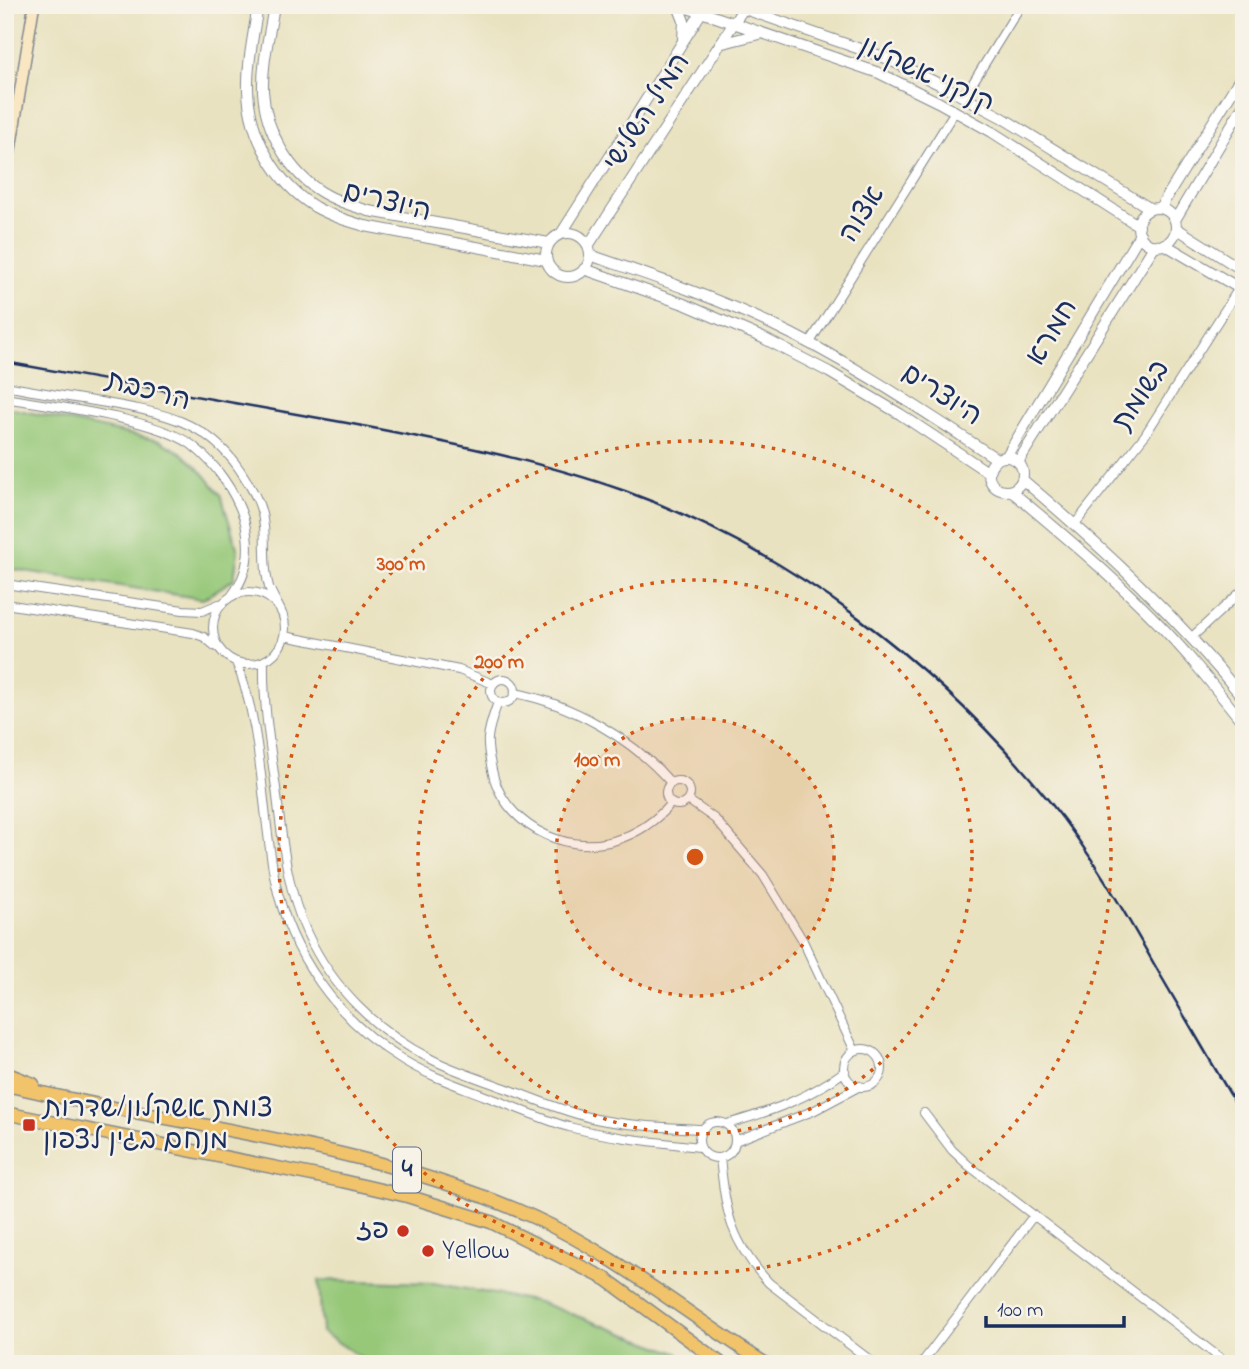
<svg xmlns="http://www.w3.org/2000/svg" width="1249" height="1369" viewBox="0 0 1249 1369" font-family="'Indie Flower','Playpen Sans Hebrew',sans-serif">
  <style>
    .green { fill: #96c878; stroke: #587c6b; stroke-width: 2 }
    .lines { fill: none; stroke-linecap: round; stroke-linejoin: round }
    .minor-casing { stroke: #82888f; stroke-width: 10 }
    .tertiary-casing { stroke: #82888f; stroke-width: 12 }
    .secondary-casing { stroke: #82888f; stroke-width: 13 }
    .trunk-casing { stroke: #82888f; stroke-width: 15 }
    .minor { stroke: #fff; stroke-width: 8 }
    .tertiary { stroke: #fff; stroke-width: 10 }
    .secondary { stroke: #f9e7c3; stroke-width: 10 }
    .trunk { stroke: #f1c36a; stroke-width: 12 }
    .rail { stroke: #1b2f5e; stroke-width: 2.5 }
    .ring { fill: none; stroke: #d45514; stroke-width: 3.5; stroke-dasharray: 3.5 7 }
    .poi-dot { fill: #c8321e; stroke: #f7f3e8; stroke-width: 2.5 }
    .labels { text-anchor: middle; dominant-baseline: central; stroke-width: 5; stroke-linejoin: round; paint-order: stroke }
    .shield { fill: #f7f3e8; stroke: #5d6a87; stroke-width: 2 }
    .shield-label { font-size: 26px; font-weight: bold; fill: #1b2f5e }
    .street-label { font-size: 28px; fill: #1b2f5e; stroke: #f7f3e8 }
    .poi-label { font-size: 28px; fill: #1b2f5e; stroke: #f7f3e8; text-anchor: start }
    .centre { fill: #d45514; stroke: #f7f3e8; stroke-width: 3.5 }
    .ring-label { font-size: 21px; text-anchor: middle; font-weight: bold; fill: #d45514; stroke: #f7f3e8; stroke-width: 5; stroke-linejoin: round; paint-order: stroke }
  </style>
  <rect width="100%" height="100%" fill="#f7f3e8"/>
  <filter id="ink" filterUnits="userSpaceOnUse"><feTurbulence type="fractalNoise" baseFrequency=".0143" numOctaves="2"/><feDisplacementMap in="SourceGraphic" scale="14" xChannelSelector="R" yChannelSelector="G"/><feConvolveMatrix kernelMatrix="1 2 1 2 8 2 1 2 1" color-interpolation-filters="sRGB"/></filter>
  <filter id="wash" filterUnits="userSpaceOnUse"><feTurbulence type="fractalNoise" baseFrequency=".00686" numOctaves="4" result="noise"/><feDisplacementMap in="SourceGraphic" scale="28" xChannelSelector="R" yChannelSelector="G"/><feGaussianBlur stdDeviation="1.57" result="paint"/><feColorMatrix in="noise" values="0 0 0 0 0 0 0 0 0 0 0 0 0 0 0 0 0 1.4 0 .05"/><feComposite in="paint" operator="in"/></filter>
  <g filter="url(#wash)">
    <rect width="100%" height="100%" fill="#e9e2c0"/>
    <!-- green -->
    <path class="green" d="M5,407L160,441L182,453L204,474L221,495L238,551L234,579L203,599L5,568Z
      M319,1280L433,1283L539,1302L677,1353L691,1364H371L322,1332Z"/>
  </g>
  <g filter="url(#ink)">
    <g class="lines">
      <!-- minor casing -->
      <g class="minor-casing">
        <path id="minor" d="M964,97L1021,5
          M809,344L955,111
          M5,386C37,392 69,397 100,402C157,412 205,418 240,470C247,481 256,494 260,507C269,533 261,561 269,587C272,595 277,603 281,611
          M5,398C52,406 155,418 192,445C215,463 235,491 244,519C251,546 250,572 232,595
          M1075,524L1145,435L1239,288
          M5,584L183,610L202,611L219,604
          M213 628a36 36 0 1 1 72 0a36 36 0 1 1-72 0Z
          M5,604L193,633L204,637L216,647
          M284,636L459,670L493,684
          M1192,637L1244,589
          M264,661C263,704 270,745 276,788C282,836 286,888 307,933C332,988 377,1032 431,1059C454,1071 481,1079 505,1088C535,1099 564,1112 596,1119C630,1126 666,1127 701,1129
          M236,662C263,726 261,810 275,880C290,954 338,1021 403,1060C429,1076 457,1085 485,1096C513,1106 541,1119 569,1127C612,1138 656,1142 700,1147
          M491 691a12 12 0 1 1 24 0a12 12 0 1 1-24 0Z
          M515,693C572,704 633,739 671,783
          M498,702C494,714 489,726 488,738C487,749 490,760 492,770C502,823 563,855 613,841C637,834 656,821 671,803
          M666 793a12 12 0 1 1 24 0a12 12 0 1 1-24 0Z
          M688,800L715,819L763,875L802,939L855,1051
          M844 1068a19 19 0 1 1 38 0a19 19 0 1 1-38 0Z
          M924,1113L952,1150L968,1165L1228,1364
          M699 1140a18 18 0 1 1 36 0a18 18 0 1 1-36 0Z
          M727,1124C770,1112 809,1098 845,1071
          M735,1141L813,1111L860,1086
          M720,1158C726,1213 730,1241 769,1283L875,1364
          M921,1364L1034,1215"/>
      </g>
      <!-- tertiary casing -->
      <g class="tertiary-casing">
        <path id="tertiary" d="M258,5C254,33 247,62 248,90C249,135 276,183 315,207C331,216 348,221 365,226L546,260
          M274,5C270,33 262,62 263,91C265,130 289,173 323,193C338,202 353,206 369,211L549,243
          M675,5L701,12L879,73L938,102L992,132L1139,226
          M733,5L886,58L945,87L1001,117L1151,209
          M678,6L684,21L683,39
          M723,43L759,34
          M1160,208L1244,72
          M1138 227a19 19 0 1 1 38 0a19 19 0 1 1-38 0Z
          M1175,220L1244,104
          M1176,228L1244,271
          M546 255a22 22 0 1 1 44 0a22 22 0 1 1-44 0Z
          M561,234L706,5
          M1164,244L1244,291
          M588,246L745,6
          M590,255C651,276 711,296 769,323C850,361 923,411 997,459
          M584,269L684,304L763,338L829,372L900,414L989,473
          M989 474a17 17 0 1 1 34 0a17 17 0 1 1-34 0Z
          M1006,457L1140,234
          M1018,462L1155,245
          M1023,480C1102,547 1178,617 1244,699
          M1011,491C1075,544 1142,601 1196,665C1212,684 1228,704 1244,724"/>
      </g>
      <!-- secondary casing -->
      <g class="secondary-casing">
        <path id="secondary" d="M5,23L8,5
          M5,183L34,5"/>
      </g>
      <!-- trunk casing -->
      <g class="trunk-casing">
        <path id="trunk" d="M5,1073L33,1084
          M5,1085C48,1094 91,1104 135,1112C271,1138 406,1160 533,1217C614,1254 690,1316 766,1364
          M5,1113L342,1181L407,1196L491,1222L606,1279L722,1364"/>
      </g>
      <!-- minor -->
      <use href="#minor" class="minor"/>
      <!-- tertiary -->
      <use href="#tertiary" class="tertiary"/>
      <!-- secondary -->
      <use href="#secondary" class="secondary"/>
      <!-- trunk -->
      <use href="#trunk" class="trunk"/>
      <!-- rail -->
      <path class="rail" d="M5,362C119,383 234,402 347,423C441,441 535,459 625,491C791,551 939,665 1050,802C1092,854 1125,913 1158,971C1187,1020 1215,1069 1244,1118"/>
    </g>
  </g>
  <!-- distance rings -->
  <circle cx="695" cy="857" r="139" fill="#d45514" fill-opacity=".12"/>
  <g class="ring">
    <circle cx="695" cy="857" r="139"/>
    <circle cx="695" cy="857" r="277"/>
    <circle cx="695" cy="857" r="416"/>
  </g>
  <!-- markers -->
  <g class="poi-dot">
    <rect x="22" y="1118" width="14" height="14" rx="3.5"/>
    <circle cx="403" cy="1231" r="7"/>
    <circle cx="428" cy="1251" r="7"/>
  </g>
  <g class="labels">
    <!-- shield labels -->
    <rect class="shield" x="393" y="1147.5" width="28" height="45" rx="5"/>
    <g class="shield-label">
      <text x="407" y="1170">4</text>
    </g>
    <!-- street labels -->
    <g class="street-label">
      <text transform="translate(926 76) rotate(25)">קנקני אשקלון</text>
      <text transform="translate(648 113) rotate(-57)">המיל השלישי</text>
      <text transform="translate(387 203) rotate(14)">היוצרים</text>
      <text transform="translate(863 215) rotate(-58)">אצוה</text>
      <text transform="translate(1053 333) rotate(-59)">חמרא</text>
      <text transform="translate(148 392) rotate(15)">הרכבת</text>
      <text transform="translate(941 396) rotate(33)">היוצרים</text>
      <text transform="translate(1142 396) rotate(-56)">בשומת</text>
    </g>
    <!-- poi labels -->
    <g class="poi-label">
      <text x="43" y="1109">צומת אשקלון/שדרות<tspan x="43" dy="32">מנחם בגין לצפון</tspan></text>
      <text x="389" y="1231" text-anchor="end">פז</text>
      <text x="442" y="1251">Yellow</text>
    </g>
  </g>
  <circle cx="695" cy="857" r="10" class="centre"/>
  <g class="ring-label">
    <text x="401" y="570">300 m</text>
    <text x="499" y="668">200 m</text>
    <text x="597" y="766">100 m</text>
  </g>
  <!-- margin -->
  <rect width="1249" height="1369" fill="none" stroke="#f7f3e8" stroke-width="28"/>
  <!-- scale -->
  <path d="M986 1316v10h138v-10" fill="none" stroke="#1b2f5e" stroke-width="3.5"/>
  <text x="997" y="1316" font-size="21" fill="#1b2f5e" stroke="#f7f3e8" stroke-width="5" paint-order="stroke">100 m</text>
</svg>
